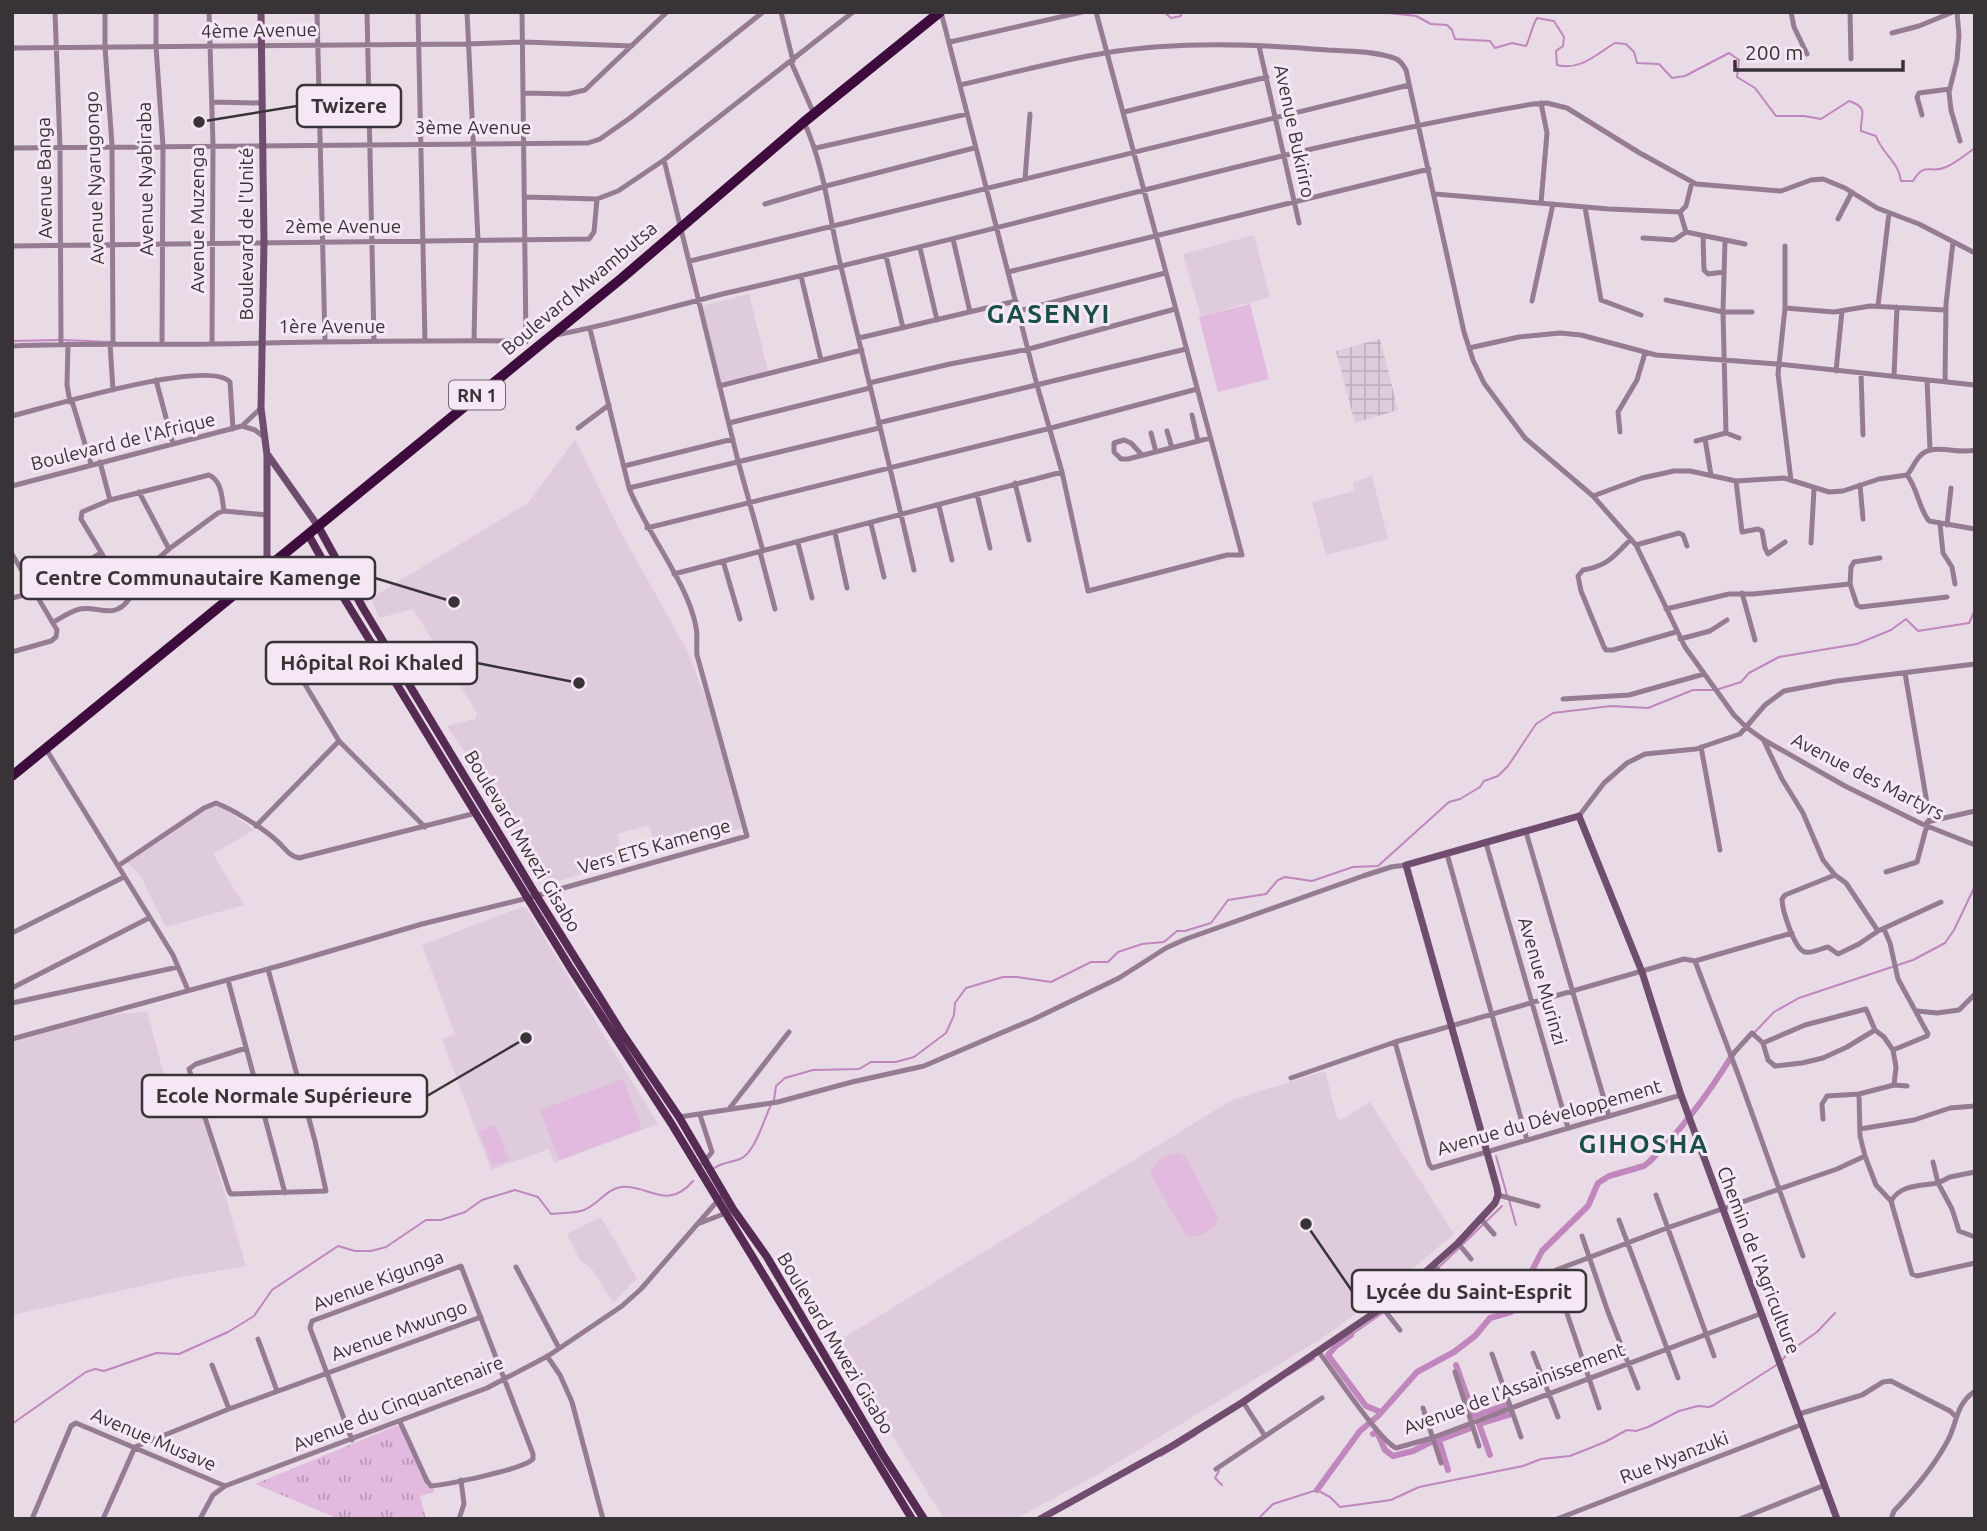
<svg xmlns="http://www.w3.org/2000/svg" width="1987" height="1531" viewBox="0 0 1987 1531" font-family="Ubuntu,sans-serif">
  <style>
    .built { fill: #deccdc }
    .industrial { fill: url(#industrial-grid) }
    .grass { fill: url(#grass-tufts) }
    .garden { fill: #e2b9df }
    .lines { fill: none; stroke-linecap: round; stroke-linejoin: round }
    .stream { stroke: #c086bd; stroke-width: 2 }
    .canal { stroke: #c086bd; stroke-width: 6 }
    .street { stroke: #957c93; stroke-width: 5 }
    .secondary { stroke: #704d6f; stroke-width: 7 }
    .primary { stroke: #552b54; stroke-width: 8 }
    .highway { stroke: #3e0b3d; stroke-width: 10 }
    .labels { text-anchor: middle; dominant-baseline: central; stroke-width: 6; stroke-linejoin: round; paint-order: stroke }
    .shield { fill: #f5e8f4; stroke: #716970; stroke-width: 2 }
    .shield-label { font-size: 18px; font-weight: bold; fill: #383337 }
    .street-label { font-size: 19px; fill: #383337; stroke: #f5e8f4 }
    .district-label { font-size: 26px; font-weight: bold; letter-spacing: 2px; fill: #185045; stroke: #f5e8f4 }
    .leader { fill: none; stroke: #383337; stroke-width: 2.5 }
    .callout-dot { fill: #383337; stroke: #f5e8f4; stroke-width: 2.5 }
    .callout { fill: #f5e8f4; stroke: #383337; stroke-width: 2.5 }
    .callout-label { font-size: 21px; text-anchor: middle; font-weight: bold; fill: #383337 }
  </style>
  <defs>
    <pattern id="industrial-grid" width="8" height="8" patternUnits="userSpaceOnUse" patternTransform="scale(1.75)"><rect width="8" height="8" fill="#deccdc"/><path d="M0 4h8M4 0v8" fill="none" stroke="#bfb0bd"/></pattern>
    <pattern id="grass-tufts" width="24" height="20" patternUnits="userSpaceOnUse" patternTransform="scale(1.75)"><rect width="24" height="20" fill="#e2b9df"/><path d="M3 7l-1-3M5 7V3M7 7l1-3M15 17l-1-3M17 17v-4M19 17l1-3" fill="none" stroke="#b897b6"/></pattern>
  </defs>
  <rect width="100%" height="100%" fill="#e8dbe6"/>
  <!-- built -->
  <path class="built" d="M1254,235L1270,297L1201,316L1183,254Z
    M749,294L768,371L721,382L702,306Z
    M575,439L619,529L688,652L712,715L742,828L657,853L649,825L617,834L625,862L547,884L501,806L447,726L475,719L477,713L413,609L379,618L371,598L528,503Z
    M1372,476L1388,539L1326,555L1312,502L1355,491L1353,482Z
    M211,804L223,808L254,830L213,854L244,905L166,927L140,875L125,860Z
    M522,907L527,909L658,1124L554,1163L549,1149L491,1170L442,1039L455,1034L422,945Z
    M147,1012L174,1112L199,1106L246,1266L186,1276L12,1315V1042L110,1014Z
    M1325,1071L1337,1118L1341,1120L1370,1102L1454,1234L1378,1298L1321,1339L1097,1475L1015,1519H944L835,1343L1232,1100Z
    M601,1217L637,1278L613,1303L592,1269L580,1260L567,1234Z"/>
  <!-- industrial -->
  <path class="industrial" d="M1380,339L1398,410L1355,423L1336,351Z"/>
  <!-- grass -->
  <path class="grass" d="M403,1423L435,1492L420,1496L426,1519H339L255,1484Z"/>
  <!-- garden -->
  <path class="garden" d="M1250,304L1269,379L1218,392L1199,317Z
    M623,1079L642,1129L559,1160L540,1110Z
    M495,1125L509,1160L492,1166L479,1131Z
    M1178,1153L1185,1156L1218,1217L1214,1228C1204,1233 1195,1240 1185,1234L1151,1175C1152,1161 1165,1155 1178,1153Z"/>
  <g class="lines">
    <!-- stream -->
    <path class="stream" d="M1164,12L1171,18L1181,16L1182,12
      M1380,12L1416,16L1431,24L1447,25L1452,30L1455,39L1490,41L1495,48L1512,43L1526,46C1531,36 1531,28 1537,18L1554,21L1564,37L1563,46L1556,51L1557,65C1581,71 1596,54 1615,43L1626,44L1634,52L1637,63L1659,64L1672,78L1685,76L1729,53L1739,60L1737,77L1755,88L1776,116H1804L1821,119L1849,101C1870,108 1860,115 1861,131L1876,136C1882,154 1899,162 1901,181H1913C1926,160 1930,175 1946,167C1956,163 1966,154 1975,148
      M64,340L111,342
      M12,341L59,340
      M1754,1033L1774,1012L1799,998L1913,960L1945,943L1954,930L1975,886
      M774,1100L776,1086L785,1078L813,1070L859,1069L871,1062H896L914,1057L946,1033L954,1015L955,1003L966,988L1003,977H1017L1051,982L1091,962H1108L1118,952L1142,944L1164,942L1177,931H1185L1211,923L1228,900L1266,894L1278,880L1285,877L1312,881L1353,867L1378,866L1449,802L1460,799L1480,787L1484,781L1498,776L1508,766L1536,724L1553,713L1611,706L1648,708L1693,690H1716L1741,682L1749,673L1779,657L1857,644L1891,630L1906,619L1918,631L1969,623L1975,610
      M1496,1156L1507,1195
      M713,1169C722,1162 730,1163 740,1159C755,1153 764,1119 771,1105
      M1509,1200L1516,1225
      M1463,1244L1502,1206
      M1415,1290L1459,1248
      M1351,1335L1410,1294
      M1782,1360L1790,1351L1817,1332L1835,1313
      M1288,1375L1314,1359
      M12,1424L86,1372L95,1369L104,1371L156,1353L179,1354L228,1332L254,1316L272,1290L338,1246L355,1251H371L386,1247L426,1220H441L465,1212L482,1200L515,1190L538,1197L551,1214C562,1212 574,1214 584,1210C597,1205 607,1189 621,1187C648,1184 667,1212 693,1181
      M1161,1456L1196,1435
      M1219,1471L1215,1478L1222,1485
      M1258,1519L1273,1504L1317,1490L1330,1497L1340,1507L1391,1500L1419,1487L1523,1466L1541,1459L1570,1456L1605,1442L1627,1430L1636,1431L1648,1427L1679,1411L1698,1406L1709,1407L1714,1405L1778,1364"/>
    <!-- canal -->
    <path class="canal" d="M1351,1335L1336,1346L1328,1355L1366,1406L1381,1412
      M1456,1365L1474,1416L1506,1405
      M1373,1434L1377,1432L1385,1450L1393,1456L1413,1451L1431,1442
      M1490,1455L1479,1424L1512,1414
      M1448,1470L1439,1440L1471,1428
      M1317,1490L1360,1431L1378,1416L1417,1372L1454,1352L1475,1336L1490,1318L1511,1312L1542,1251L1588,1206L1598,1183L1609,1176L1644,1166L1649,1162C1682,1130 1709,1093 1733,1054"/>
    <!-- street -->
    <path class="street" d="M55,12L60,147L61,344
      M105,12V47L112,145L113,344
      M156,12V47L163,146L162,344
      M209,12L213,145L212,344
      M317,12L325,341
      M367,12L374,341
      M418,12L425,341
      M467,12L478,240
      M522,12L526,342
      M781,12L793,61
      M941,12L1037,385L1062,472L1088,591L1227,555H1242L1096,12
      M1791,12L1794,27L1807,54
      M1850,12L1851,59
      M1957,12L1959,35L1957,60L1949,92L1951,110L1960,141
      M1892,33L1919,26L1953,12
      M950,42L1082,12
      M1259,46L1299,223
      M12,48L467,44L524,42L632,46
      M791,62L814,114
      M960,85C1008,74 1056,61 1105,53C1177,41 1255,44 1328,50C1348,51 1371,51 1391,57C1399,59 1402,63 1406,70L1464,332L1473,360L1484,383L1525,438L1593,496L1636,545L1685,647L1734,715L1746,727L1764,740L1845,786L1922,824L1975,845
      M524,93L568,94L585,90L667,12
      M212,102L262,103
      M1124,112L1267,77
      M1922,115L1917,97L1919,93L1950,89
      M804,122C826,170 829,220 842,271C866,370 891,470 914,570
      M12,148L588,143L600,139L630,118L763,12
      M816,148L967,114
      M664,160L738,461L763,551
      M1025,179L1030,114
      M1435,194L1609,209L1680,212L1686,206L1692,182
      M526,197L597,199L618,191L664,160L853,12
      M1541,203L1547,133L1541,103
      M765,204L826,186L974,148
      M1585,207L1601,300L1641,315
      M1680,212L1686,232L1745,244
      M1838,219L1852,192
      M1703,236L1704,270L1708,274L1724,272
      M1643,238L1674,240L1686,232
      M953,239L970,312
      M1725,240L1723,312L1726,433
      M12,246L589,239L594,232L597,199
      M920,248L937,320
      M886,256L903,328
      M690,261L1409,85
      M1008,272L1429,169
      M801,276L821,360
      M1666,300L1723,312H1752
      M1532,301L1553,204
      M1878,306L1889,213
      M1785,308V246
      M1019,311L1165,273
      M556,335C615,324 673,306 731,292C844,266 957,238 1070,209C1223,170 1377,130 1533,104L1547,103L1567,108L1638,152L1696,184L1781,191L1811,180L1823,179L1845,188L1877,208L1919,224L1975,253
      M859,338L1016,301
      M474,341L476,240
      M68,344L67,385L70,402
      M110,344L113,390
      M12,346C78,343 144,345 210,344C315,342 421,340 526,341
      M1469,348L1519,337L1560,333L1581,335L1656,355L1777,364L1975,385
      M1836,371L1842,311
      M1861,373L1863,435
      M1894,376L1897,307
      M156,380L173,444
      M1927,380L1930,450
      M1945,382L1946,304L1953,242
      M869,383L950,364L1029,349L1175,309
      M719,386L862,350
      M72,401L91,464
      M1192,415L1198,441
      M12,416C48,407 207,358 230,382L233,429
      M729,423L870,388
      M878,423L1186,349
      M242,426L255,430L264,437
      M578,428L609,405
      M1167,431L1172,448
      M1620,432L1618,412L1637,380L1645,353
      M1151,433L1156,452
      M1705,439L1711,475
      M1696,441L1726,433L1739,438
      M1142,455L1131,443L1124,440L1114,443V452L1121,459H1128L1210,438
      M100,462L110,500
      M624,466L733,439
      M1907,475C1918,489 1918,507 1929,521L1975,529
      M1791,480L1778,374L1785,308L1834,312L1870,306L1945,310
      M1736,481L1742,532L1758,529L1762,531L1765,548L1768,554L1785,542
      M1015,483L1029,540
      M12,484V486L242,426L261,408
      M1860,485L1863,519
      M629,488L879,428
      M139,492L169,549
      M977,494L990,548
      M1593,496L1642,478L1674,471H1690L1736,481L1784,478L1829,492L1843,491L1879,479L1907,475C1912,470 1914,462 1920,456C1932,442 1958,455 1975,450
      M939,506L952,560
      M871,524L884,577
      M1940,524L1943,553L1952,567L1955,584
      M1947,525L1951,488
      M647,528L1051,428L1197,389
      M835,533L847,588
      M1631,539C1614,556 1608,566 1583,570L1578,576L1581,591L1604,647L1606,650H1613L1676,632
      M798,543L812,598
      M1811,543L1814,489
      M1636,545L1679,533L1683,535L1687,546
      M760,552L775,609
      M12,554L57,630L56,637L51,641L12,652
      M723,561L740,619
      M674,574L1062,472
      M124,583L116,577L81,519L82,512L110,500L209,475C222,481 222,498 224,511
      M124,583L136,578L169,549L218,513L224,511L267,515
      M1850,584L1857,605L1861,607L1947,597
      M1742,593L1755,640
      M12,598L36,592L101,553
      M1666,609L1729,594H1753L1850,584L1851,567L1854,562L1880,558
      M54,622C62,617 71,611 80,609C97,605 114,621 129,599L124,583
      M1680,639L1710,631L1727,620
      M372,641L307,673L303,681L339,741L425,827
      M1905,673L1930,821
      M1563,699L1629,695L1704,674
      M1764,741L1782,779L1803,813L1823,860L1835,875L1846,883L1878,931
      M1701,747L1720,850
      M46,749L173,955L188,990
      M1579,816L1604,783L1627,763L1645,754L1696,749L1740,734L1765,705L1784,691L1837,681L1975,664
      M1927,822L1975,811
      M256,826L339,741
      M1526,832L1609,1116
      M1486,843L1568,1128
      M1447,854L1527,1140
      M118,866L204,808L216,803C234,810 263,828 277,841C285,848 289,856 299,858L476,813
      M1886,872L1917,862L1927,825
      M1835,875L1785,895L1782,899C1782,909 1794,949 1805,952C1811,954 1822,948 1828,947L1838,954L1859,944L1878,931L1941,902
      M1884,929L1890,943L1898,979L1928,1034L1927,1036L1893,1050
      M12,933L124,877
      M1695,961L1792,933
      M228,980L285,1193
      M12,988L149,918
      M12,1003L178,967
      M1917,1011L1937,1013L1959,1010L1975,994
      M12,1039L286,964L422,924L528,898L747,836L697,655C696,645 698,636 696,627C688,583 646,532 629,488L590,329
      M1395,1042L1429,1164L1432,1168L1681,1095
      M1763,1043L1805,1025L1866,1009L1875,1030L1884,1037L1893,1050L1896,1067L1894,1085L1907,1086
      M246,1048L196,1064L189,1069L229,1191L231,1194L326,1191L315,1141L268,969
      M1732,1055L1752,1033L1763,1043L1768,1060L1775,1066L1802,1063L1823,1058L1847,1047L1875,1030
      M1291,1078L1395,1042L1684,959L1695,961L1739,1077L1803,1256
      M1859,1094L1860,1136L1865,1156L1876,1185L1891,1201L1912,1274L1917,1276L1975,1263
      M729,1109L789,1032
      M265,1112L304,1102
      M700,1115L712,1152L703,1163
      M679,1117L778,1102L852,1082L924,1066L1034,1019L1119,978L1166,948L1186,939L1363,876L1391,867L1406,865
      M1823,1119L1822,1104L1827,1096L1859,1094L1894,1085
      M1860,1129L1914,1120L1950,1108L1975,1106
      M1975,1172L1950,1177L1938,1183L1952,1209L1959,1231L1975,1237
      M1498,1195L1538,1206
      M1656,1195L1714,1356
      M1891,1201C1901,1184 1921,1186 1938,1183L1933,1162
      M1481,1219L1494,1234
      M1619,1220L1678,1378
      M700,1223L726,1213
      M1582,1236L1608,1312L1638,1388
      M1458,1243L1471,1259
      M1434,1266L1457,1291
      M516,1267L559,1348
      M1409,1288L1423,1306
      M1382,1307L1400,1330
      M258,1339L277,1391
      M1318,1351C1333,1370 1378,1439 1396,1448L1432,1438L1760,1314
      M1533,1353L1558,1417
      M1492,1354L1521,1437
      M547,1356L560,1375L572,1402L603,1519
      M212,1365L229,1409
      M1455,1372L1479,1446
      M1243,1402L1265,1436
      M1423,1408L1441,1463
      M1599,1408L1554,1275L1556,1270L1667,1228L1837,1169L1865,1156
      M1799,1414L1862,1395L1883,1382L1891,1381L1950,1411L1955,1416
      M352,1440L310,1328L312,1321L461,1266L533,1454V1459C522,1470 449,1484 431,1486L427,1481L400,1422
      M1216,1469L1322,1398
      M32,1519L71,1426L76,1423L225,1486
      M103,1519L135,1447L229,1409L481,1317
      M200,1519L213,1495L225,1486L487,1388L548,1356L622,1306L641,1289L720,1198
      M459,1519L464,1504L461,1480
      M1557,1519L1803,1424
      M1740,1519L1825,1485
      M1891,1519L1894,1511C1914,1490 1933,1468 1947,1442C1958,1423 1954,1406 1975,1391"/>
    <!-- secondary -->
    <path class="secondary" d="M261,12L264,242L261,408L267,455V566
      M268,455L318,526
      M1040,1519L1172,1446L1243,1402L1395,1299L1458,1243L1495,1203L1498,1195L1497,1188L1406,865L1579,816L1642,972L1681,1095L1837,1519"/>
    <!-- primary -->
    <path class="primary" d="M318,526L363,608L536,895L622,1033L679,1117L733,1209L767,1257L883,1455L924,1519
      M308,534L342,595L571,969L671,1123L912,1519"/>
    <!-- highway -->
    <path class="highway" d="M12,776L622,278L804,122L940,12"/>
  </g>
  <g class="labels">
    <!-- shield labels -->
    <rect class="shield" x="449" y="380.5" width="56" height="29" rx="5"/>
    <g class="shield-label">
      <text x="477" y="395">RN 1</text>
    </g>
    <!-- street labels -->
    <g class="street-label">
      <text transform="translate(259 30) rotate(-1)">4ème Avenue</text>
      <text x="473" y="127">3ème Avenue</text>
      <text transform="translate(1295 131) rotate(78)">Avenue Bukiriro</text>
      <text transform="translate(44 178) rotate(-91)">Avenue Banga</text>
      <text transform="translate(94 178) rotate(-92)">Avenue Nyarugongo</text>
      <text transform="translate(145 179) rotate(-91)">Avenue Nyabiraba</text>
      <text transform="translate(197 220) rotate(-90)">Avenue Muzenga</text>
      <text x="343" y="226">2ème Avenue</text>
      <text transform="translate(246 234) rotate(-90)">Boulevard de l'Unité</text>
      <text transform="translate(579 288) rotate(-40)">Boulevard Mwambutsa</text>
      <text x="332" y="326">1ère Avenue</text>
      <text transform="translate(123 441) rotate(-14)">Boulevard de l'Afrique</text>
      <text transform="translate(1868 776) rotate(27)">Avenue des Martyrs</text>
      <text transform="translate(523 841) rotate(59)">Boulevard Mwezi Gisabo</text>
      <text transform="translate(654 846) rotate(-16)">Vers ETS Kamenge</text>
      <text transform="translate(1543 981) rotate(74)">Avenue Murinzi</text>
      <text transform="translate(1549 1117) rotate(-16)">Avenue du Développement</text>
      <text transform="translate(1759 1260) rotate(69)">Chemin de l'Agriculture</text>
      <text transform="translate(378 1280) rotate(-21)">Avenue Kigunga</text>
      <text transform="translate(399 1330) rotate(-20)">Avenue Mwungo</text>
      <text transform="translate(836 1343) rotate(59)">Boulevard Mwezi Gisabo</text>
      <text transform="translate(1514 1388) rotate(-20)">Avenue de l'Assainissement</text>
      <text transform="translate(398 1403) rotate(-22)">Avenue du Cinquantenaire</text>
      <text transform="translate(154 1439) rotate(23)">Avenue Musave</text>
      <text transform="translate(1674 1457) rotate(-21)">Rue Nyanzuki</text>
    </g>
    <!-- district labels -->
    <g class="district-label">
      <text x="1049" y="313">GASENYI</text>
      <text x="1644" y="1143">GIHOSHA</text>
    </g>
  </g>
  <!-- callouts -->
  <path class="leader" d="M199 122L297 106M454 602L375 578M579 683L477 663M526 1038L427 1096M1306 1224L1352 1291"/>
  <g class="callout-dot">
    <circle cx="199" cy="122" r="7"/>
    <circle cx="454" cy="602" r="7"/>
    <circle cx="579" cy="683" r="7"/>
    <circle cx="526" cy="1038" r="7"/>
    <circle cx="1306" cy="1224" r="7"/>
  </g>
  <g class="callout">
    <rect x="297" y="85" width="104" height="42" rx="7"/>
    <rect x="21" y="557" width="354" height="42" rx="7"/>
    <rect x="266" y="642" width="211" height="42" rx="7"/>
    <rect x="142" y="1075" width="285" height="42" rx="7"/>
    <rect x="1352" y="1270" width="234" height="42" rx="7"/>
  </g>
  <g class="callout-label">
    <text x="349" y="113">Twizere</text>
    <text x="198" y="585">Centre Communautaire Kamenge</text>
    <text x="372" y="670">Hôpital Roi Khaled</text>
    <text x="284" y="1103">Ecole Normale Supérieure</text>
    <text x="1469" y="1299">Lycée du Saint-Esprit</text>
  </g>
  <!-- border -->
  <rect width="1987" height="1531" fill="none" stroke="#383337" stroke-width="28"/>
  <!-- scale -->
  <path d="M1735 60v10h168v-10" fill="none" stroke="#383337" stroke-width="3.5"/>
  <text x="1745" y="60" font-size="21" fill="#383337" stroke="#f5e8f4" stroke-width="5" paint-order="stroke">200 m</text>
</svg>
